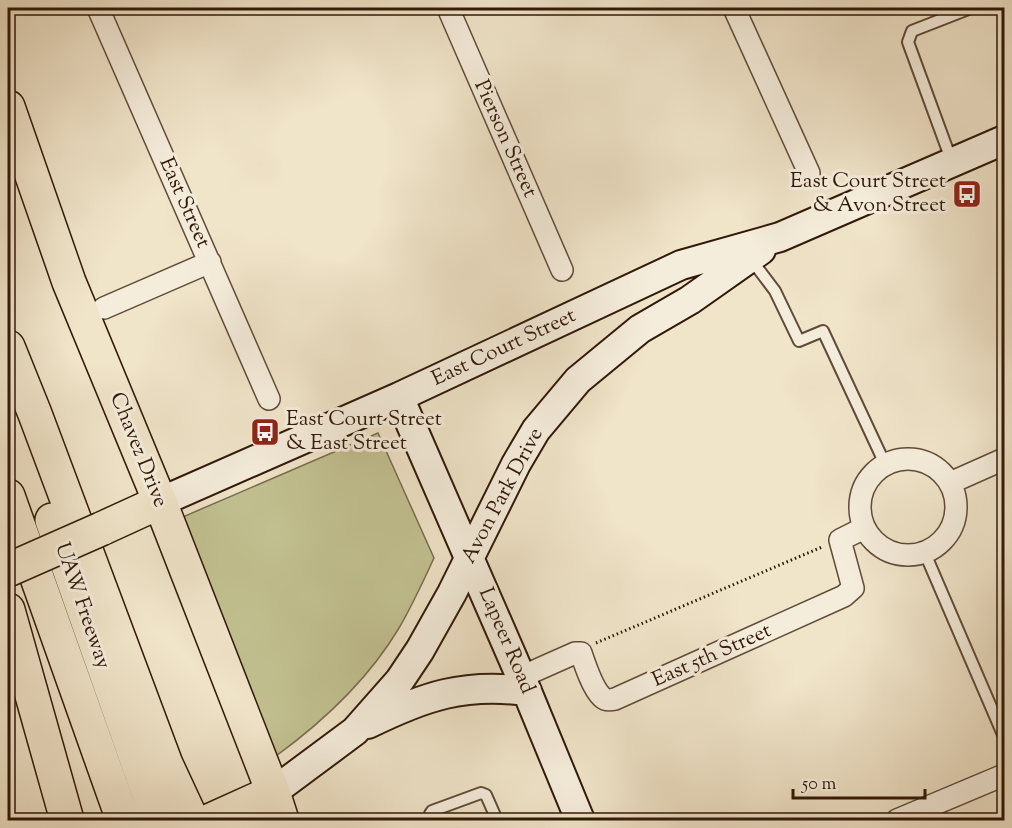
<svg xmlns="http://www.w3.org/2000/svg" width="1012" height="828" viewBox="0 0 1012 828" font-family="'Sorts Mill Goudy',serif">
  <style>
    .green { fill: #c2c191; stroke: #796c4d; stroke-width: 1.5 }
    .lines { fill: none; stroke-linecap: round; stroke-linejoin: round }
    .lane-casing { stroke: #604b39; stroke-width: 14 }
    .street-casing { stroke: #604b39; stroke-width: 24 }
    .secondary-casing { stroke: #301809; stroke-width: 32 }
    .primary-casing { stroke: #301809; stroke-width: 36 }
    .highway-casing { stroke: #301809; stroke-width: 36 }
    .path { stroke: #301809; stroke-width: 3; stroke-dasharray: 1.5 3; stroke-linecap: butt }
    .lane { stroke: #f5eddc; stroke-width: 10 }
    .street { stroke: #f5eddc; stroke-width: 21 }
    .secondary { stroke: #f5eddc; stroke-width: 28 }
    .primary { stroke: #f0e4c9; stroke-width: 33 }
    .highway { stroke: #f0e4c9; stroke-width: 33 }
    .primary-bridge-casing { stroke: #301809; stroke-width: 36; stroke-linecap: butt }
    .primary-bridge { stroke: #f0e4c9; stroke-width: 33 }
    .labels { text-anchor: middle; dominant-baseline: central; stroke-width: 6; stroke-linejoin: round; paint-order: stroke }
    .street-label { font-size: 21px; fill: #301809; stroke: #f5eddc }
    .poi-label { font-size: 21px; fill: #301809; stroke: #f5eddc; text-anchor: end }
  </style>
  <rect width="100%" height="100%" fill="#f0e4c9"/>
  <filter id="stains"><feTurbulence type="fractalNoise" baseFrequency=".00333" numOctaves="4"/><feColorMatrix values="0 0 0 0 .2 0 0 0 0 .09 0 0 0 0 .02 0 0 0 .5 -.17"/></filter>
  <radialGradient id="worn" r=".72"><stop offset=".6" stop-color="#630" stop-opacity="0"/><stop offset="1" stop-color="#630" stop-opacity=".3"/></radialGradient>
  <!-- green -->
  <path class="green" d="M378,433L434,558C423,582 412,606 399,628C368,680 324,721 276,756L184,518L185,516Z"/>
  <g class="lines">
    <!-- lane casing -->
    <g class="lane-casing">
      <path id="lane" d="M952,162L908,42L912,31L971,8
        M750,258L775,291L799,341L823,331L885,464
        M924,551L1004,737
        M431,820L430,814L432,811L481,793L486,795L497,820"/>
    </g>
    <!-- street casing -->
    <g class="street-casing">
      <path id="street" d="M98,8L269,399
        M448,8L562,270
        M734,8L809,173
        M104,308L210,262
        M860 507a48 48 0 1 1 96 0a48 48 0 1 1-96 0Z
        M950,483L1004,459
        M521,677L575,653H581C585,665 593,689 602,697C606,701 611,700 615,699L844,596L853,588L840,540L864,528
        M897,820L1004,775"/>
    </g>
    <!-- secondary casing -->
    <g class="secondary-casing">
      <path id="secondary" d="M399,397L521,677L580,820
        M160,502L399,397L681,265L780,237L1004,140
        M368,724C425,696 463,683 527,691
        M273,792L355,731L400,680L420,650L452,593L516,464L536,430L578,380L640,329L690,300L761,250"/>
    </g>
    <!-- primary casing -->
    <g class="primary-casing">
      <path id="primary" d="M8,107L69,282L160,502L273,792L211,820
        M101,529L160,502"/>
    </g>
    <!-- highway casing -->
    <g class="highway-casing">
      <path id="highway" d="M8,347L35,414L166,764L192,820
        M8,496L123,820
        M52,520L158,820
        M8,610L67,820
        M273,792L282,820"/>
    </g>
    <!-- path -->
    <path class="path" d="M596,643L822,547"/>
    <!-- lane -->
    <use href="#lane" class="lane"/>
    <!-- street -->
    <use href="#street" class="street"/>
    <!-- secondary -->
    <use href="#secondary" class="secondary"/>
    <!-- primary -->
    <use href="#primary" class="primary"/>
    <!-- highway -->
    <use href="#highway" class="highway"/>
    <!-- primary-bridge casing -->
    <g class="primary-bridge-casing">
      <path id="primary-bridge" d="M8,570L101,529"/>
    </g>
    <!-- primary-bridge -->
    <use href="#primary-bridge" class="primary-bridge"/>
  </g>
  <!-- icons -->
  <defs>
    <g id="bus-square" transform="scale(1.5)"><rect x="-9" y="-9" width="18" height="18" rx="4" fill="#8f2418" stroke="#f5eddc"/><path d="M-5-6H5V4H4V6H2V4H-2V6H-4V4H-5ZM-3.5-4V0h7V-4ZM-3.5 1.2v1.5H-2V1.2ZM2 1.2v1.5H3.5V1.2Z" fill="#fff"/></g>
  </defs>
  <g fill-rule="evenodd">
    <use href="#bus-square" x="967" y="194"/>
    <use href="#bus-square" x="265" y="432"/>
  </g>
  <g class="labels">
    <!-- street labels -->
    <g class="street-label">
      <text transform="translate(505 139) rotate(66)">Pierson Street</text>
      <text transform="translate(184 203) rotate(66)">East Street</text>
      <text transform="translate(504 348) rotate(-25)">East Court Street</text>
      <text transform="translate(138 450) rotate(68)">Chavez Drive</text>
      <text transform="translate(503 496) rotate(-62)">Avon Park Drive</text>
      <text transform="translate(82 606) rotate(71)">UAW Freeway</text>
      <text transform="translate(506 641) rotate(67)">Lapeer Road</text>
      <text transform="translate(712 656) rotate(-24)">East 5th Street</text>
    </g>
    <!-- poi labels -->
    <g class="poi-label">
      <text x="946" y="182">East Court Street<tspan x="946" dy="24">&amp; Avon Street</tspan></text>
      <text x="286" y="420" text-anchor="start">East Court Street<tspan x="286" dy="24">&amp; East Street</tspan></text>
    </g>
  </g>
  <!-- margin -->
  <rect width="1012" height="828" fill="none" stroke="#f0e4c9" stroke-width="30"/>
  <rect x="9" y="9" width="994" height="810" fill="none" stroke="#301809" stroke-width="3"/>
  <rect x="15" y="15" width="982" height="798" fill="none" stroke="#301809" stroke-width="1.5"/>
  <!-- scale -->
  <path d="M793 789v9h132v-9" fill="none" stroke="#301809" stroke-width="3"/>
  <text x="802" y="789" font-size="18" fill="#301809" stroke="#f5eddc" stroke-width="4.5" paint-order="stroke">50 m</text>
  <rect width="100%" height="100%" filter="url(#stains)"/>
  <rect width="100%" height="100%" fill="url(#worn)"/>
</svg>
